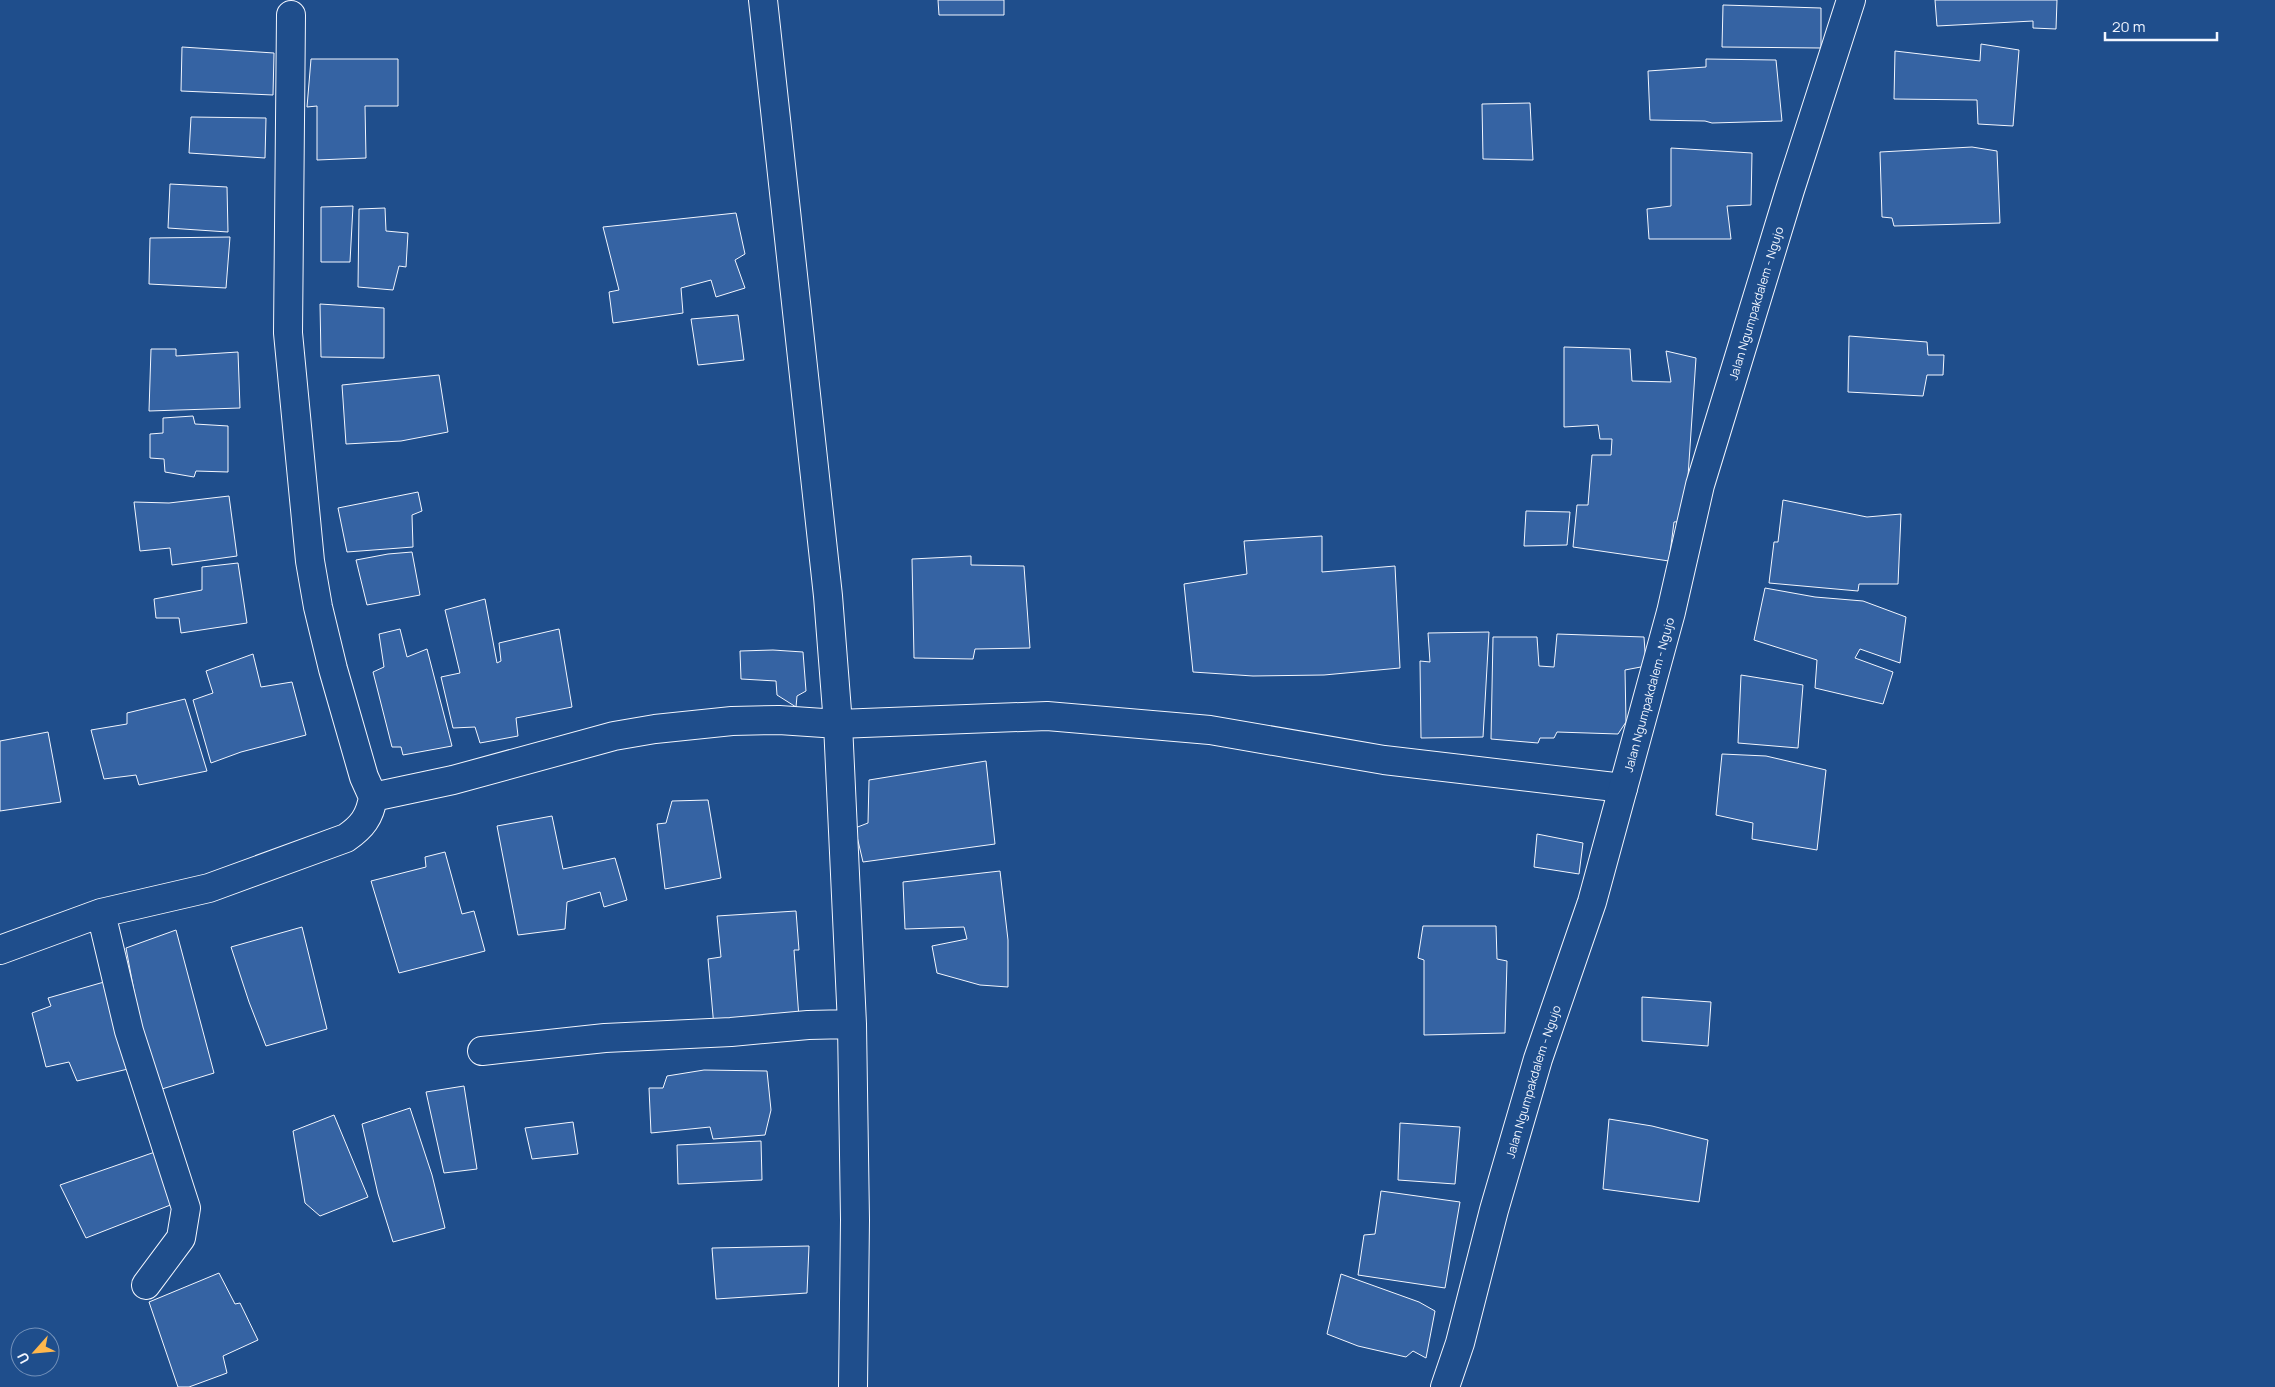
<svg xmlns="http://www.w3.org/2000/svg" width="2275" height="1387" viewBox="0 0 2275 1387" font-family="Manrope,sans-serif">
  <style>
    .building { fill: #3563a3; stroke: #f2f6ff }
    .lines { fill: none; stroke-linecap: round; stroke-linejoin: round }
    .street-casing { stroke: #f2f6ff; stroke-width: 30 }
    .secondary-casing { stroke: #f2f6ff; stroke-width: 30 }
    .street { stroke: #1f4e8c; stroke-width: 28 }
    .secondary { stroke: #1f4e8c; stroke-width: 28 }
    .labels { text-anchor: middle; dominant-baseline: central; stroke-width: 4; stroke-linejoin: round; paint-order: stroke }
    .street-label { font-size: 12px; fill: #f2f6ff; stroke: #1f4e8c }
  </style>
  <rect width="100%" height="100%" fill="#1f4e8c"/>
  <!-- building -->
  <path class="building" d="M938,0H1004V15H939Z
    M1935,0H2057L2056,29L2033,28V21L1937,26Z
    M1723,5L1821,8V48L1722,47Z
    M1981,44L2019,50L2013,126L1978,124L1977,100L1894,99L1895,51L1980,61Z
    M182,47L274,53L273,95L181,91Z
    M311,59H398V106H365L366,158L317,160V106L307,107Z
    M1706,59L1776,60L1782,121L1712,123L1705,121L1650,120L1648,71L1706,67Z
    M1530,103L1533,160L1483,159L1482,104Z
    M191,117L266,118L265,158L189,153Z
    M1972,147L1997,151L2000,223L1894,226L1892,218L1882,217L1880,152Z
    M1671,148L1752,153L1751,205L1727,206L1731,239H1649L1647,209L1671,206Z
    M170,184L227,187L228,232L168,228Z
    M353,206L350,262H321V207Z
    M385,208L386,231L408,233L406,267L399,266L393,290L358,287L359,209Z
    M736,213L745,254L735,260L745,288L716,297L711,280L681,288L683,313L613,323L609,292L619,290L603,227Z
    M230,237L226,288L149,284L150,238Z
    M320,304L384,308V358L321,357Z
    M738,315L744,360L698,365L691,319Z
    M1849,336L1927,342L1928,355H1944L1943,375H1927L1923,396L1848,392Z
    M1564,347L1630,349L1632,381L1671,382L1666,351L1696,358L1685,521L1674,522L1669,561L1573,547L1577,505H1588L1592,455H1611L1612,439H1600L1598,425L1564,427Z
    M151,349H176V356L238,352L240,408L149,411Z
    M439,375L448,432L401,441L346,444L342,385Z
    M193,416L195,424L228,426V472L196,471L194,477L165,472L164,459L150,458V434L163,433V418Z
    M418,492L422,511L412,515L413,547L347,552L338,508Z
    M229,496L237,556L172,565L170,548L140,551L134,502L169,503Z
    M1783,500L1867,517L1901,514L1898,584H1859L1858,591L1769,583L1774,542H1778Z
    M1526,511L1570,512L1567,545L1524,546Z
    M1322,536V572L1395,566L1400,668L1324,675L1253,676L1193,672L1184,584L1247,574L1244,541Z
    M412,552L420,595L367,605L356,560L388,554Z
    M971,556V565L1024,566L1030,648L975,649L973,659L914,658L912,559Z
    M238,563L247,623L181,633L179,618H156L154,599L202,590V567Z
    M1765,588L1815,597L1863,601L1906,617L1900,663L1860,649L1855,658L1893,672L1883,704L1815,688L1817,660L1754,640Z
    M485,599L497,663L501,661L499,643L559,629L572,707L516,718L518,736L480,743L475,727L453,728L441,677L460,673L445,610Z
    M400,629L407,657L427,649L452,746L403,755L401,747H392L373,672L384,667L379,634Z
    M1489,632L1483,737L1421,738L1420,661L1430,662L1428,633Z
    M1557,634L1644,637L1646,666L1625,670L1626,722L1618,734L1557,732L1554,738H1540L1538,743L1491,739L1493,637H1537L1539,666L1554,667Z
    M773,650L803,652L806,691L797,696L796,707L777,695L776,681L741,679L740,651Z
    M253,654L261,687L292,682L306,735L241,752L211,763L193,700L213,693L206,671Z
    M1741,675L1803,685L1798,748L1738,743Z
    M185,699L207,771L139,785L136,775L104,779L91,730L127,724V713Z
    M48,732L61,802L0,811V741Z
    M1722,754L1766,756L1826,770L1817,850L1752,839L1753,823L1716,815Z
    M986,761L995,844L863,862L855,828L868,823L869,780Z
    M708,800L721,878L665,889L657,824L666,823L672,801Z
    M552,816L563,869L615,858L627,900L604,907L600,892L567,902L565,929L518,935L497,826Z
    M1537,834L1583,843L1579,874L1534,867Z
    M445,852L462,914L474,911L485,951L399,973L371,881L426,867L425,857Z
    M1000,871L1008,940V987L980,985L937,973L932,946L967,939L964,927L905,929L903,882Z
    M796,911L799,950H794L799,1018L714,1027L708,959L721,957L717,916Z
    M1423,926H1496L1497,959L1507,961L1505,1033L1424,1035V960L1418,958Z
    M302,927L327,1029L266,1046L249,1002L231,947Z
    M176,930L214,1073L162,1089L144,1045L126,948Z
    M104,982L128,1069L77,1081L69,1062L46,1067L32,1013L51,1006L48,998Z
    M1642,997L1711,1002L1708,1046L1642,1041Z
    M704,1070L767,1071L771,1110L765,1135L713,1139L710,1127L651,1133L649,1088H663L667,1076Z
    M464,1086L477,1169L444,1173L426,1092Z
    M410,1108L432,1175L445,1228L393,1242L378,1194L362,1124Z
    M334,1115L368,1197L320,1216L305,1203L293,1131Z
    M1609,1119L1652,1126L1708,1140L1699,1202L1603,1189Z
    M573,1122L578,1154L532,1159L525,1128Z
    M1400,1123L1460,1127L1455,1184L1398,1180Z
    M761,1141L762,1180L678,1184L677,1145Z
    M155,1152L173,1204L86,1238L60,1185Z
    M1381,1191L1460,1202L1445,1288L1358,1275L1364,1235L1375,1234Z
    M809,1246L807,1293L716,1299L712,1248Z
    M219,1273L235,1304L240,1303L258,1340L223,1356L227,1373L189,1387H178L149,1302Z
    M1341,1274L1419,1302L1435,1311L1426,1358L1413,1351L1406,1357L1358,1346L1327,1334Z"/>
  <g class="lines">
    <!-- street casing -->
    <g class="street-casing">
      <path id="street" d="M291,15L288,333L310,561L318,607L333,669L364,777L373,797
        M101,913L129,1031L186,1208L181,1238L146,1285
        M0,950L101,913L209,888L346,838C362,827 370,817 373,797L453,780L614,736L655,729L732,721L779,720L838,724L828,596L763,0
        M482,1051L605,1038L731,1032L808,1025L852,1024
        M853,1387L855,1220L852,1024L838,724L1047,716L1210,730L1384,760L1623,788"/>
    </g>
    <!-- secondary casing -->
    <g class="secondary-casing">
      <g id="secondary">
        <path id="s1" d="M1445,1387L1460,1343L1494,1210L1538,1059L1592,902L1671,612L1700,485L1790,190L1851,0"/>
      </g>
    </g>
    <!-- street -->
    <use href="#street" class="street"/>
    <!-- secondary -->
    <use href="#secondary" class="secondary"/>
  </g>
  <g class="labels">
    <!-- street labels -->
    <g class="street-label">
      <text stroke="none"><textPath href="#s1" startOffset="1128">Jalan Ngumpakdalem - Ngujo</textPath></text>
      <text stroke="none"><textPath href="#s1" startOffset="722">Jalan Ngumpakdalem - Ngujo</textPath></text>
      <text stroke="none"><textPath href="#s1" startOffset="318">Jalan Ngumpakdalem - Ngujo</textPath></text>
    </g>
  </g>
  <!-- north arrow -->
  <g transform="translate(35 1352) rotate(243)"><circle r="24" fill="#1f4e8c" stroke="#7391ba"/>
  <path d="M0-4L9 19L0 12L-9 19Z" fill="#ffb74d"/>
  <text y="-8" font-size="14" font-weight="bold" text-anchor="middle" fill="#f2f6ff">U</text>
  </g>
  <!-- scale -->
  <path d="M2105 32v8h112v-8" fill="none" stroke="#f2f6ff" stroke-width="2.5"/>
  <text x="2112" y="32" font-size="15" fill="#f2f6ff" stroke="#1f4e8c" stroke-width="4" paint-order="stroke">20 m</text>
</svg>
